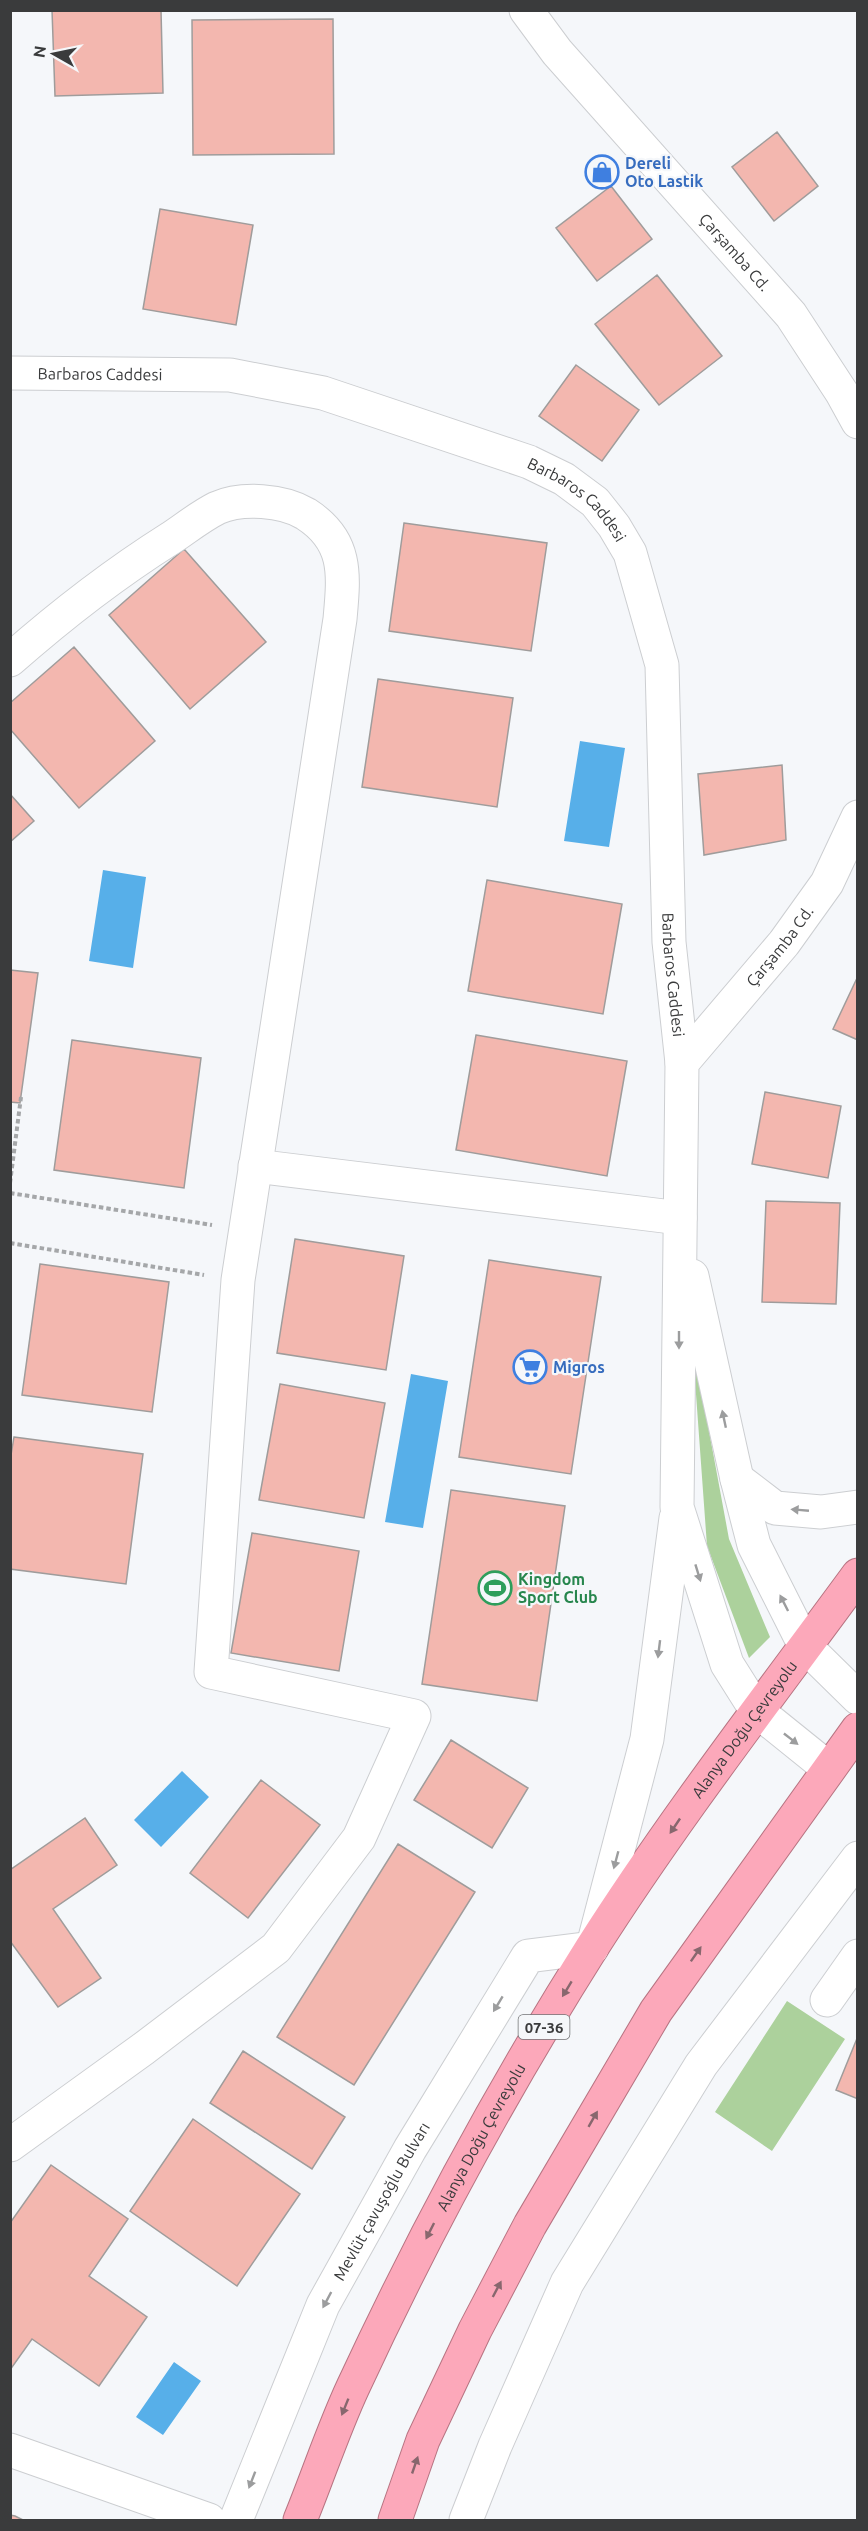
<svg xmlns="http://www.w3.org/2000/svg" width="868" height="2531" viewBox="0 0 868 2531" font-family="Ubuntu,sans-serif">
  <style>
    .green { fill: #acd19c }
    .water { fill: #57afe9 }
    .building { fill: #f3b7af; stroke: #9f9c9b; stroke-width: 1.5 }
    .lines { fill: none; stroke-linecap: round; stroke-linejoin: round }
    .minor-casing { stroke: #ccced1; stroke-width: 35 }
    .tertiary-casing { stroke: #ccced1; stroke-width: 35 }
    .trunk-casing { stroke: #b77482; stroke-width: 35 }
    .path { stroke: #a5a7a9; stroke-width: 4; stroke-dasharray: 4.5 3; stroke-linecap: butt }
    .minor { stroke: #fff; stroke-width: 33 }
    .tertiary { stroke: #fff; stroke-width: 33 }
    .trunk { stroke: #fca8ba; stroke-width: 33 }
    .oneway { fill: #9c9d9e }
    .oneway2 { fill: #88676e }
    .labels { text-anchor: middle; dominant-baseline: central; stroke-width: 4.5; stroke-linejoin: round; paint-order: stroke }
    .shield { fill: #f5f7fa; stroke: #727375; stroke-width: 1.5 }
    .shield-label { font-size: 15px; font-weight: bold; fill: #3a3b3c }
    .shop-label { font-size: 16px; font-weight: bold; fill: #366cbe; stroke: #f5f7fa; text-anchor: start }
    .street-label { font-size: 16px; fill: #3a3b3c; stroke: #f5f7fa }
    .leisure-label { font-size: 16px; font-weight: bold; fill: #27864d; stroke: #f5f7fa; text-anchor: start }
  </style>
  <rect width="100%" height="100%" fill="#f5f7fa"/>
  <!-- green -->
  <path class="green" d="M692,1339L729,1539L770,1637L749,1658L707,1546Z
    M787,2001L845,2039L772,2151L715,2112Z"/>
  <!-- water -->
  <path class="water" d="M580,741L625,748L609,847L564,841Z
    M103,870L146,877L133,968L89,961Z
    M411,1374L448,1381L423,1528L385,1522Z
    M182,1771L209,1797L161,1847L134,1820Z
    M174,2362L201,2381L163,2435L136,2417Z"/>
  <!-- building -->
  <path class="building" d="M52,10H161L163,93L55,96Z
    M333,19L334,154L193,155L192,20Z
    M777,132L818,186L774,221L732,167Z
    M611,186L652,239L597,281L556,228Z
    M160,209L253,225L236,325L143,309Z
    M657,275L722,356L659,405L595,324Z
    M576,365L639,410L602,461L539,416Z
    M404,523L547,543L531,651L389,631Z
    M184,549L266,642L190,709L109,615Z
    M74,647L155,741L79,808L10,729V703Z
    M378,679L513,698L497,807L362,787Z
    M782,765L786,840L704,855L698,774Z
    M10,794L34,821L10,842Z
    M487,880L622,904L603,1014L468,991Z
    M10,970L38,973L20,1103L10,1102Z
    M858,976V1040L833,1029Z
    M476,1035L627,1061L607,1176L456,1150Z
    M72,1040L201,1058L184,1188L54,1170Z
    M765,1092L841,1106L828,1178L752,1164Z
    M766,1201L840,1203L836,1304L762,1302Z
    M295,1239L404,1256L386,1370L277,1353Z
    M489,1260L601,1277L571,1474L459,1457Z
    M40,1264L169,1282L152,1412L22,1395Z
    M280,1384L385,1403L364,1518L259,1500Z
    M14,1437L143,1454L126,1584L10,1569V1461Z
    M451,1490L565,1506L537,1701L422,1684Z
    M252,1533L359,1551L339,1671L231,1653Z
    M451,1740L528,1788L492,1848L414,1800Z
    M261,1780L320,1825L248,1918L190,1873Z
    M85,1818L117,1865L53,1909L101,1978L58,2007L10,1941V1870Z
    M398,1844L475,1892L354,2085L277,2037Z
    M858,2036V2099L836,2090Z
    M243,2051L345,2117L312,2169L210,2103Z
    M193,2119L300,2194L237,2286L130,2211Z
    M51,2165L128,2219L89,2276L147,2317L99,2386L32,2339L10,2370V2223Z
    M10,2515L15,2516L23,2520H10Z"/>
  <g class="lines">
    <!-- minor casing -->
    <g class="minor-casing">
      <g id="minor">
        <path id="s1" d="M10,373L230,375L323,393L529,462L564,479L595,502L614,526L630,553L662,665L669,942L682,1063"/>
        <path d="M10,660C61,615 114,574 171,538C186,528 201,516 217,508C242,497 283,500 306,514C348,541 344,575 340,619L238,1280L211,1672L414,1716L359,1838L276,1948L143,2049L10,2145"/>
        <path d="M255,1166L680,1218"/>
        <path d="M827,2000L858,1956"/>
        <path d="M10,2450L209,2520"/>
        <path id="s2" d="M236,2520L323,2305L410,2149L528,1956L592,1948"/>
        <path d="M466,2520L495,2446L567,2283L701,2065L858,1858"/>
      </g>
    </g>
    <!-- tertiary casing -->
    <g class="tertiary-casing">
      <g id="tertiary">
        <path id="s3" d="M526,10L557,52L791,315L842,393L858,422"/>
        <path d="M692,1276L737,1479L754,1545L805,1646L858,1698"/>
        <path d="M737,1479L775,1508L821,1512L858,1507"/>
        <path id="s4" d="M828,1768L756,1710L727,1664L677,1507L682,1063L784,943L827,883L858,817"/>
        <path d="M595,1938L647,1739L676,1518"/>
      </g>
    </g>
    <!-- trunk casing -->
    <g class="trunk-casing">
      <g id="trunk">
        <path id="s5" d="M300,2520C318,2476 333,2430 353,2387C423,2236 502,2090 591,1949C673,1820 767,1699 858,1575"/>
        <path d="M395,2520L423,2440L475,2330L530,2225L656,2011L858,1729"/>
      </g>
    </g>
    <!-- path -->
    <path class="path" d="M10,1183L21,1097
      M10,1193L212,1225
      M10,1243L204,1275
      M10,1456H11"/>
    <!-- minor -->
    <use href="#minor" class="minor"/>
    <!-- tertiary -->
    <use href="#tertiary" class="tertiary"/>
    <!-- trunk -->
    <use href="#trunk" class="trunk"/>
  </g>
  <!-- one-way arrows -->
  <defs><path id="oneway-solid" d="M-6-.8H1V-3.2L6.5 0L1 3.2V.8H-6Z" transform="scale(1.5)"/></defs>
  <g class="oneway">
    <use href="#oneway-solid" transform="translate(679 1340) rotate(90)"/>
    <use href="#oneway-solid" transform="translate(724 1419) rotate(-102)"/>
    <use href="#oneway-solid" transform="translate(800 1510) rotate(-175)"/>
    <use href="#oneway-solid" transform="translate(698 1573) rotate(73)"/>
    <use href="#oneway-solid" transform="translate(784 1603) rotate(-117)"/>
    <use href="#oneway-solid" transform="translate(659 1649) rotate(97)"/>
    <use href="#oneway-solid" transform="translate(791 1739) rotate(38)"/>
    <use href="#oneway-solid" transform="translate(616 1860) rotate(105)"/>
    <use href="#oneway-solid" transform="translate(498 2004) rotate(121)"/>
    <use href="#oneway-solid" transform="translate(327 2300) rotate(118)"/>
    <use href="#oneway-solid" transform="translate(252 2480) rotate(111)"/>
  </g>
  <g class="oneway2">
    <use href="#oneway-solid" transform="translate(675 1826) rotate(124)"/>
    <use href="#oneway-solid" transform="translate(696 1954) rotate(-55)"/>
    <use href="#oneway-solid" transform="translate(567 1989) rotate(121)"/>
    <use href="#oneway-solid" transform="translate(593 2119) rotate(-60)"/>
    <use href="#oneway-solid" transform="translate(430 2231) rotate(117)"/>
    <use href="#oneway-solid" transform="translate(497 2289) rotate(-62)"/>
    <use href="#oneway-solid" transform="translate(345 2407) rotate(112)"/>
    <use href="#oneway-solid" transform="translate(415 2465) rotate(-71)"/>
  </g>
  <!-- icons -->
  <defs>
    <g id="shop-ring" transform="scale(1.725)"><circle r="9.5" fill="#f5f7fa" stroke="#3f7fe0" stroke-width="1.5"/><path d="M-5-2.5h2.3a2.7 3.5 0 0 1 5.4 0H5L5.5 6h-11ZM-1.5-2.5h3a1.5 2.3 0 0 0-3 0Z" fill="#3f7fe0"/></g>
    <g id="supermarket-ring" transform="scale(1.725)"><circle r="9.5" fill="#f5f7fa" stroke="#3f7fe0" stroke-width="1.5"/><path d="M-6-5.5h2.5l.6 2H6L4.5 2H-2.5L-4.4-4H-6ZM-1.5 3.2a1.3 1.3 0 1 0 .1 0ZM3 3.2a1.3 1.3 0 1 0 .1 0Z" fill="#3f7fe0"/></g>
    <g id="stadium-ring" transform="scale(1.725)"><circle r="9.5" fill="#f5f7fa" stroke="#2e9e5b" stroke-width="1.5"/><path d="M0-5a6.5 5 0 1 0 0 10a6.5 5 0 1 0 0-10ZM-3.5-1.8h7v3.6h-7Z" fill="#2e9e5b"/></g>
  </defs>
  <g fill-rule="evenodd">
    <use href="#shop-ring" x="602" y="172"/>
    <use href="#supermarket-ring" x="530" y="1367"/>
    <use href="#stadium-ring" x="495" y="1588"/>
  </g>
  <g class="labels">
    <!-- shield labels -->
    <rect class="shield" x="518.5" y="2015" width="51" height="24" rx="4.5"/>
    <g class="shield-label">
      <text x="544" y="2027">07-36</text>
    </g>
    <!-- shop labels -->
    <g class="shop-label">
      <text x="625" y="163">Dereli<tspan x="625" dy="18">Oto Lastik</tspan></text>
      <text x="553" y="1367">Migros</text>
    </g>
    <!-- street labels -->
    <g class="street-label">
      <text stroke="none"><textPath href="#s3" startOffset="320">Çarşamba Cd.</textPath></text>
      <text stroke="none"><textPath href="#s1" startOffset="90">Barbaros Caddesi</textPath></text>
      <text stroke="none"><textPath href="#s1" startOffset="594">Barbaros Caddesi</textPath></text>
      <text stroke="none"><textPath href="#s4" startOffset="908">Çarşamba Cd.</textPath></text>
      <text stroke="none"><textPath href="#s1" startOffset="1098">Barbaros Caddesi</textPath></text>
      <text stroke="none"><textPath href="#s5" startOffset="910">Alanya Doğu Çevreyolu</textPath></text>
      <text stroke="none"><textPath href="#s5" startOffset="424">Alanya Doğu Çevreyolu</textPath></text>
      <text stroke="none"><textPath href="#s2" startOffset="351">Mevlüt çavuşoğlu Bulvarı</textPath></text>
    </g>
    <!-- leisure labels -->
    <g class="leisure-label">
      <text x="518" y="1579">Kingdom<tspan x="518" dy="18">Sport Club</tspan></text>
    </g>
  </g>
  <!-- border -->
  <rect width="868" height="2531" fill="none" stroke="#3a3b3c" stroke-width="24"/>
  <!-- north arrow -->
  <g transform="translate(54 54) rotate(279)" stroke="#f5f7fa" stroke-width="4.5" paint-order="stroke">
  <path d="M0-4.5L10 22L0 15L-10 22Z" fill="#3a3b3c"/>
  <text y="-9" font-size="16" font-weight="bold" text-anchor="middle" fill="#3a3b3c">N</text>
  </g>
</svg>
